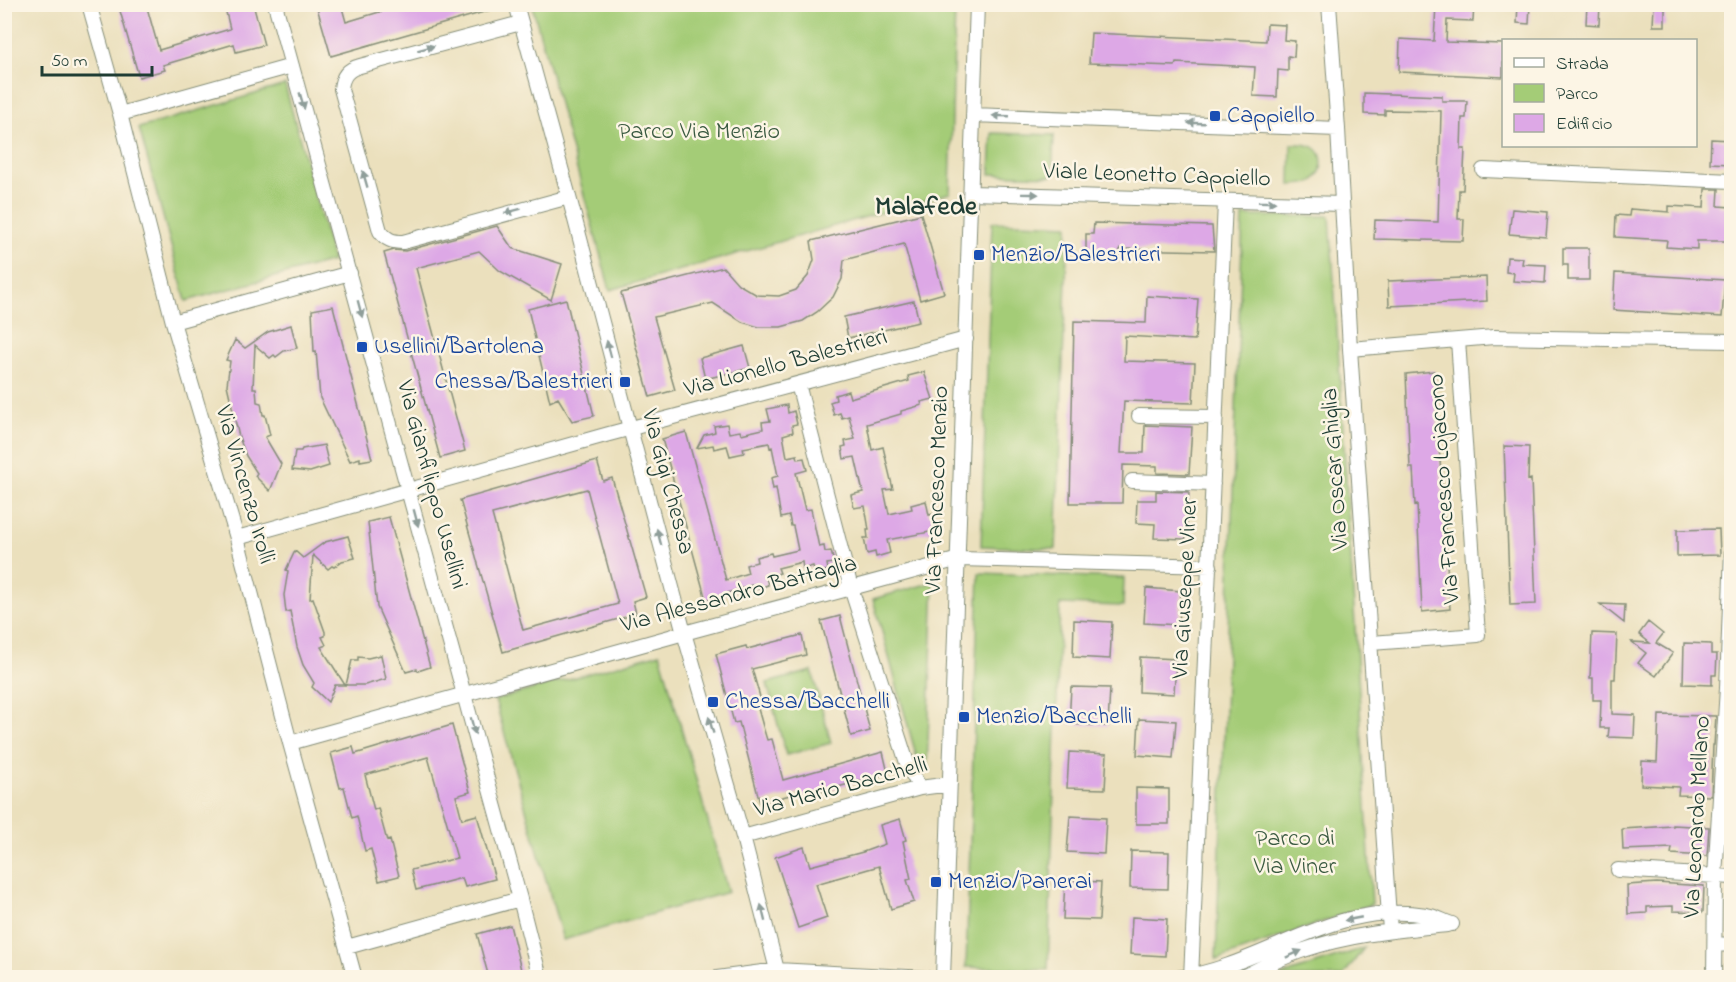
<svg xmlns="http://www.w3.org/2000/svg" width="1736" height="982" viewBox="0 0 1736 982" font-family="'Indie Flower',sans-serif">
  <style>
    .green { fill: #a4cc77; stroke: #628456; stroke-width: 1.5 }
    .building { fill: #dda8e6; fill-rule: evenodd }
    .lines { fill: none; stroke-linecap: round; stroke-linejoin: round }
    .street-casing { stroke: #858e78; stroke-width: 16 }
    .street { stroke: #fff; stroke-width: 14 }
    .oneway { fill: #8f9e9a }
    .transit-dot { fill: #1a4fb4; stroke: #fcf5e5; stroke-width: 2 }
    .labels { text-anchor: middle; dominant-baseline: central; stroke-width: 5; stroke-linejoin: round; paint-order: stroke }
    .transit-label { font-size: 24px; fill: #164399; stroke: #fcf5e5; text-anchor: start }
    .park-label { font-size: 24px; fill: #3a5a41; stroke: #fcf5e5 }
    .street-label { font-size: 24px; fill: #1f3d34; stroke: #fcf5e5 }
    .quarter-label { font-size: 27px; font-weight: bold; fill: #1f3d34; stroke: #fcf5e5 }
  </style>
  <rect width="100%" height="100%" fill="#fcf5e5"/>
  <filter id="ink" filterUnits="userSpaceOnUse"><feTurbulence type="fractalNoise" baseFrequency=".0167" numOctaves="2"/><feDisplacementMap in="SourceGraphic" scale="12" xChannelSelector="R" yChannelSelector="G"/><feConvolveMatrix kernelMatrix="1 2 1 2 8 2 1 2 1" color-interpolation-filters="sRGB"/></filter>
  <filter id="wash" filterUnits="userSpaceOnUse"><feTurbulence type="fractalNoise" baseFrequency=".008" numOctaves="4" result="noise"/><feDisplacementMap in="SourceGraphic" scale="24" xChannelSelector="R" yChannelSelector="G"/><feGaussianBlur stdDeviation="1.35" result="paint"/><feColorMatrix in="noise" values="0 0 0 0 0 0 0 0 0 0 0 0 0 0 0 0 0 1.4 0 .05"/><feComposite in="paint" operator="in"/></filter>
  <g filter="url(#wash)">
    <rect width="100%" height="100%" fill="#ebe0bd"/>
    <!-- green -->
    <path class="green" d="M532,5H955L950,193L610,290Z
      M285,85L333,261L186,301L139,128Z
      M992,133L1054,135L1052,176L990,174Z
      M1291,144C1298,144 1309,143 1315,148C1327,156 1322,179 1309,183C1303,185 1296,184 1290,185Z
      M1243,216H1330L1372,904L1216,960Z
      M992,222L1068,225L1056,549L981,546Z
      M979,573L1124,578L1123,606L1060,604L1048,970L966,967Z
      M934,582L927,767L920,769L873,599Z
      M660,653L728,892L563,940L495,700Z
      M812,671L831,743L786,755L767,683Z
      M1364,948L1342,977H1277Z"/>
    <g id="blocks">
      <!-- building -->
      <path class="building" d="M118,4H146L159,50L230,29L224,4H253L264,45L236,52L234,44L163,65L165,70L139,77Z
        M316,4H341L346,22L406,4H497L498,8L331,56Z
        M1436,4H1474L1473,21L1447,20L1446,42L1503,44V77L1399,72L1400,39L1434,41Z
        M1518,4H1530L1529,24L1517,23Z
        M1587,4H1600L1599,25L1586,24Z
        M1654,4H1665V26H1653Z
        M1267,24L1285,25L1284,40L1295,41L1294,57L1288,56V71L1278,70L1277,97L1253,96L1255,67L1176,63L1175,66L1089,63L1091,33L1266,41Z
        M1364,93L1442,96V101H1467L1466,118H1462L1461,149H1465L1463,190H1459L1458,219H1464L1463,241L1374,239L1375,220L1438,222L1441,111L1385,110V115L1364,114Z
        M1711,139L1731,140V164L1710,163Z
        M1705,189H1719L1718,206L1731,207V241H1697V249L1666,247L1667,240L1615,237L1616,215L1629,216L1630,209L1669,212V206L1704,208Z
        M1512,209L1548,212L1546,237L1509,234Z
        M921,214L944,293L920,300L904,244L844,260L842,279L833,297L817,312L803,321L781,327H759L742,322L713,303L654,317L675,390L650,397L621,293L723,267L738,284L757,295L779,296L796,290L808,276L814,260L811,241Z
        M1094,223L1212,226L1214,251L1120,249V255H1086V234H1093Z
        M497,226L512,248L562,264L551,300L500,271L479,251L416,268L465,451L440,458L384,253L394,250L405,251Z
        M1563,248H1589V280H1568V265H1563Z
        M1507,257L1523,258L1522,264L1546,265L1545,283L1513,281L1514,273L1506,272Z
        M1615,273L1725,280L1722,317L1613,310Z
        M1486,277L1487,301L1389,306L1388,281Z
        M1147,296L1198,299L1195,340L1125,336L1124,361L1195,363L1193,403L1124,401L1121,453H1144L1145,425L1192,427L1189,474L1157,473V466L1123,465L1122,503H1070L1074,321L1146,323Z
        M566,299L594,416L572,421L558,398L550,402L528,309Z
        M914,301L919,322L848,338L844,317Z
        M333,306L372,459L360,461V458L350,461L320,398L316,351L314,352L312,310Z
        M291,325L297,348L284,351L276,357L274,355L270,358L255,345L253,388H256L257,402L261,403L263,415H265L270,435L265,437L281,464L270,491L255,476L257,473L246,456L239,437L227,385L230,361L226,360L235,340L245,348L268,332Z
        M744,346L750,368L705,379L700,358Z
        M1434,371L1450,609L1422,612L1417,504L1415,505L1413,468H1410L1406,374Z
        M924,372L933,399L921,402L922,405L901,411V414L867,424L872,450L883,447L893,489L884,490L889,514L912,509L911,505L926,501L929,515L934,514L936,525L933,526L935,531L887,540L890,553L876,557L875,552L867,554L864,538H868L867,530H869L865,506L854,508L851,495L863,492L855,457L844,459L842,447L846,446L845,441L855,439L849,416L842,418L840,413L834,415L830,402L836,400L835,395L848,391L850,398L909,381L908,376Z
        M787,405L788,413L794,411L797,424L792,425L793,432L783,435L787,457L797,455L798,459L804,458L807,470L796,473L805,510L811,509L819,547L824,546L825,552L831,551L834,563L827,564L828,570L815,573L813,566L803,569L802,562L778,568L780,573L766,577L768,585L756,589L755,584L706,600L662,439L686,432L726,580L748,573L746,565L757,562L756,557L771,553L772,556L798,550L793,526H791L789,516L781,518L776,488L773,489L771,478L778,476L772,447L770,448L769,443L743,448L744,453L730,456L727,446L714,449L713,445L697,448L704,435L715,432L714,426L727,424L729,433L740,431L741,434L763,429L762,422L770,421L767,409Z
        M324,445L329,466L310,472L292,470L295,451H301L302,449Z
        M1504,446L1529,447L1528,480L1531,479L1536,604L1510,605Z
        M597,461L603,481L612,478L646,597L633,601L636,614L503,652L460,500ZM587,489L618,604L523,630L492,514Z
        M1156,491L1189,492L1186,539L1154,538L1155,524L1136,523L1137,500H1156Z
        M389,517L430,667L418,671L417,669L406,672L377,607L368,522Z
        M1719,529L1720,555L1677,556V530Z
        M348,536L355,558L342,561L334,567L332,566L328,569L313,555L310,599L313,598L325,632V636L322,637L326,645L321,647L345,685H335L328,702L312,687L314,683L303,665L297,647L290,611L286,612L284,595L288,571L286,570L295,551L303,558L325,542Z
        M1146,588L1181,591L1179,625L1144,623Z
        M1600,604L1625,605L1624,623Z
        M840,616L870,731L851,736L821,621Z
        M1074,620L1112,622L1110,659L1073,657Z
        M1648,622L1663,634L1656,643L1673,653L1656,676L1638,663L1646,653L1632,642L1650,643L1639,634Z
        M1592,633L1617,634L1615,679H1612V714L1635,715L1634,738L1608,737L1609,728H1600L1601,700H1593V678H1590Z
        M802,635L806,655L752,669L762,704L757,705L764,730L767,740L772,739L783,780L883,752L888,773L802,797L801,792L760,803L739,722L734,723L716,654L746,646L747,649Z
        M1684,643L1711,644V654H1717L1716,675H1712V685L1683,684Z
        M381,655L386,679L365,685H346L352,660H358V657L368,658Z
        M1140,657L1176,659L1174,694L1139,692Z
        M1071,687L1110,688L1108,726L1069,724Z
        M1659,715L1716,716L1714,745H1713L1711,796L1678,795L1679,787L1641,785L1642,761L1657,762Z
        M1139,719L1176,721L1173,758L1137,755Z
        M452,725L470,792L456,796L462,819L477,815L495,879L465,887L462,878L416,890L411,870L457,858L428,757L365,775L374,810L378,808L387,841L390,840L399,876L379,881L371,849L365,851L357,816L352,818L344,787L340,788L331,753L353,747L355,754Z
        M1069,752L1107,754L1105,789L1067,788Z
        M1136,788L1169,789V824H1136Z
        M1070,816L1106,818L1104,854L1067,852Z
        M900,819L906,840L903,841L911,879L907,880L914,902L891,909L879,866L816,884L827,918L798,928L775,857L804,847L810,866L863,852L885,844L880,825Z
        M1673,825L1709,827L1707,856L1671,854L1672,848L1623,850L1622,829L1673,826Z
        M1131,851L1169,852L1168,889L1130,888Z
        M1065,880L1101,882L1099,920L1063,919Z
        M1657,883L1704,886L1703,912L1673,911V906L1647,907V913L1628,914L1627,885Z
        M1132,917L1167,919L1165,956L1130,954Z
        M510,925L523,978H489L477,934Z"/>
    </g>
  </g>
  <g filter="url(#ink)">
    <use href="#blocks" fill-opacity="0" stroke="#858e78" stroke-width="1.5"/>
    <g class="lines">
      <!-- street casing -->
      <g class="street-casing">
        <path id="street" d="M89,4L120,114L173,322L237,538L290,743L355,978
          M275,4L520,899L540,978
          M516,4L569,197L684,633L743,837L777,970L776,978
          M1329,4L1338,129L1350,349L1390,931
          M521,23L360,66C348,69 342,76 341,89L380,231C386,240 393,242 403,242L569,197
          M120,114L292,66
          M973,115L1338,129
          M1483,170L1732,181
          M971,193L1342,204
          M173,322L350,273
          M1350,349L1494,337L1732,341
          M798,384L851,588L908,766L920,788
          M1139,416L1216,417
          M1132,481L1213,484
          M237,538L609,434L966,339
          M1371,643L1478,635L1458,340
          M290,743L684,633L959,559L1210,566
          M743,837L920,788L950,784
          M1618,870L1732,877
          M1715,944L1732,945
          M347,947L520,899
          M717,978L777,970L926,978
          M943,978L977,4
          M1177,978C1263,967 1334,899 1426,915C1434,916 1443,921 1452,924
          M1191,978L1225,202
          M1240,978C1261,968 1282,957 1304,950C1350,934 1399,930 1447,925
          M1714,978L1715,876L1727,688L1732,548"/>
      </g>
      <!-- street -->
      <use href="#street" class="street"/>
    </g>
    <!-- one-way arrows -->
    <defs><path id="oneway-solid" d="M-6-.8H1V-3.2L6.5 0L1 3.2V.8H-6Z" transform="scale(1.5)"/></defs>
    <g class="oneway">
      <use href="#oneway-solid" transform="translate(426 48) rotate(-15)"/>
      <use href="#oneway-solid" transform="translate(302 101) rotate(74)"/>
      <use href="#oneway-solid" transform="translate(1001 116) rotate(-178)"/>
      <use href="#oneway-solid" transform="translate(1196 123) rotate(-178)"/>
      <use href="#oneway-solid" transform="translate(365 179) rotate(-106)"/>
      <use href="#oneway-solid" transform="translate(1030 194) rotate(1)"/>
      <use href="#oneway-solid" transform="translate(1267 202) rotate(1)"/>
      <use href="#oneway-solid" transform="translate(513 211) rotate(165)"/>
      <use href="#oneway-solid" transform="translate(360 309) rotate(75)"/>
      <use href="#oneway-solid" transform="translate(609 349) rotate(-105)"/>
      <use href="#oneway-solid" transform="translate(416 518) rotate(75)"/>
      <use href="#oneway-solid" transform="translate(659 537) rotate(-105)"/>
      <use href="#oneway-solid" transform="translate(711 725) rotate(-106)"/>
      <use href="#oneway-solid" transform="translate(473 726) rotate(75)"/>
      <use href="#oneway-solid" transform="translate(763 913) rotate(-104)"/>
      <use href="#oneway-solid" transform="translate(1353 919) rotate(169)"/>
      <use href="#oneway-solid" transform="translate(1294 954) rotate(-24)"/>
    </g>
  </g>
  <!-- markers -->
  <g class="transit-dot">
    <rect x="1209" y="110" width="12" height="12" rx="3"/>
    <rect x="973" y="249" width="12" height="12" rx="3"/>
    <rect x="356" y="341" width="12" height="12" rx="3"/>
    <rect x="619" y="376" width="12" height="12" rx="3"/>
    <rect x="707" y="696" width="12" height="12" rx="3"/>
    <rect x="958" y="711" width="12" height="12" rx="3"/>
    <rect x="930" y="876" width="12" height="12" rx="3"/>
  </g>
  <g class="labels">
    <!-- transit labels -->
    <g class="transit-label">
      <text x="1227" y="116">Cappiello</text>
      <text x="991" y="255">Menzio/Balestrieri</text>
      <text x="374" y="347">Usellini/Bartolena</text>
      <text x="613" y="382" text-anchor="end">Chessa/Balestrieri</text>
      <text x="725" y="702">Chessa/Bacchelli</text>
      <text x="976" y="717">Menzio/Bacchelli</text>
      <text x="948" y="882">Menzio/Panerai</text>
    </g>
    <!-- park labels -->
    <g class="park-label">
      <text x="699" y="132">Parco Via Menzio</text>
      <text x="1295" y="839">Parco di<tspan x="1295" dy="28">Via Viner</tspan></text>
    </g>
    <!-- street labels -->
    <g class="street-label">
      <text transform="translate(1157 176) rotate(2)">Viale Leonetto Cappiello</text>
      <text transform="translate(786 364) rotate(-15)">Via Lionello Balestrieri</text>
      <text transform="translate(1336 469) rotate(-94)">Via Oscar Ghiglia</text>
      <text transform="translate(667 482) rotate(75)">Via Gigi Chessa</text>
      <text transform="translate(244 485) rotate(74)">Via Vincenzo Irolli</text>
      <text transform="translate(431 485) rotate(75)">Via Gianfilippo Usellini</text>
      <text transform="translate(1445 489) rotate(-94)">Via Francesco Lojacono</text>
      <text transform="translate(938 490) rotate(-88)">Via Francesco Menzio</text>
      <text transform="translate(1186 588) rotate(-87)">Via Giuseppe Viner</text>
      <text transform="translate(739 595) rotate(-15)">Via Alessandro Battaglia</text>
      <text transform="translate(841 788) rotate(-15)">Via Mario Bacchelli</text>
      <text transform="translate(1698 817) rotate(-87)">Via Leonardo Mellano</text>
    </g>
    <!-- quarter labels -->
    <g class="quarter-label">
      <text x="926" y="207">Malafede</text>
    </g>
  </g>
  <!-- margin -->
  <rect width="1736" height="982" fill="none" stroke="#fcf5e5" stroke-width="24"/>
  <!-- legend -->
  <rect x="1502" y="39" width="195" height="108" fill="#fcf5e5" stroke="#a4ab9e" stroke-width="1.5"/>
  <rect x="1514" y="58" width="30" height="9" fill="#ffffff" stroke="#a4ab9e" stroke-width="1.5"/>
  <text x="1556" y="69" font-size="18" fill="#1f3d34">Strada</text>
  <rect x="1514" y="84" width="30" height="18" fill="#a4cc77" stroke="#a4ab9e" stroke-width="1.5"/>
  <text x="1556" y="99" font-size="18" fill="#1f3d34">Parco</text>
  <rect x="1514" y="114" width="30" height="18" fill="#dda8e6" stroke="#a4ab9e" stroke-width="1.5"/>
  <text x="1556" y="129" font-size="18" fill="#1f3d34">Edificio</text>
  <!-- scale -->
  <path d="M42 66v9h110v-9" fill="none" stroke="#1f3d34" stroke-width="3"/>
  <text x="51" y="66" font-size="18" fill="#1f3d34" stroke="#fcf5e5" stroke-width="4.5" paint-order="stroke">50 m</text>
</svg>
